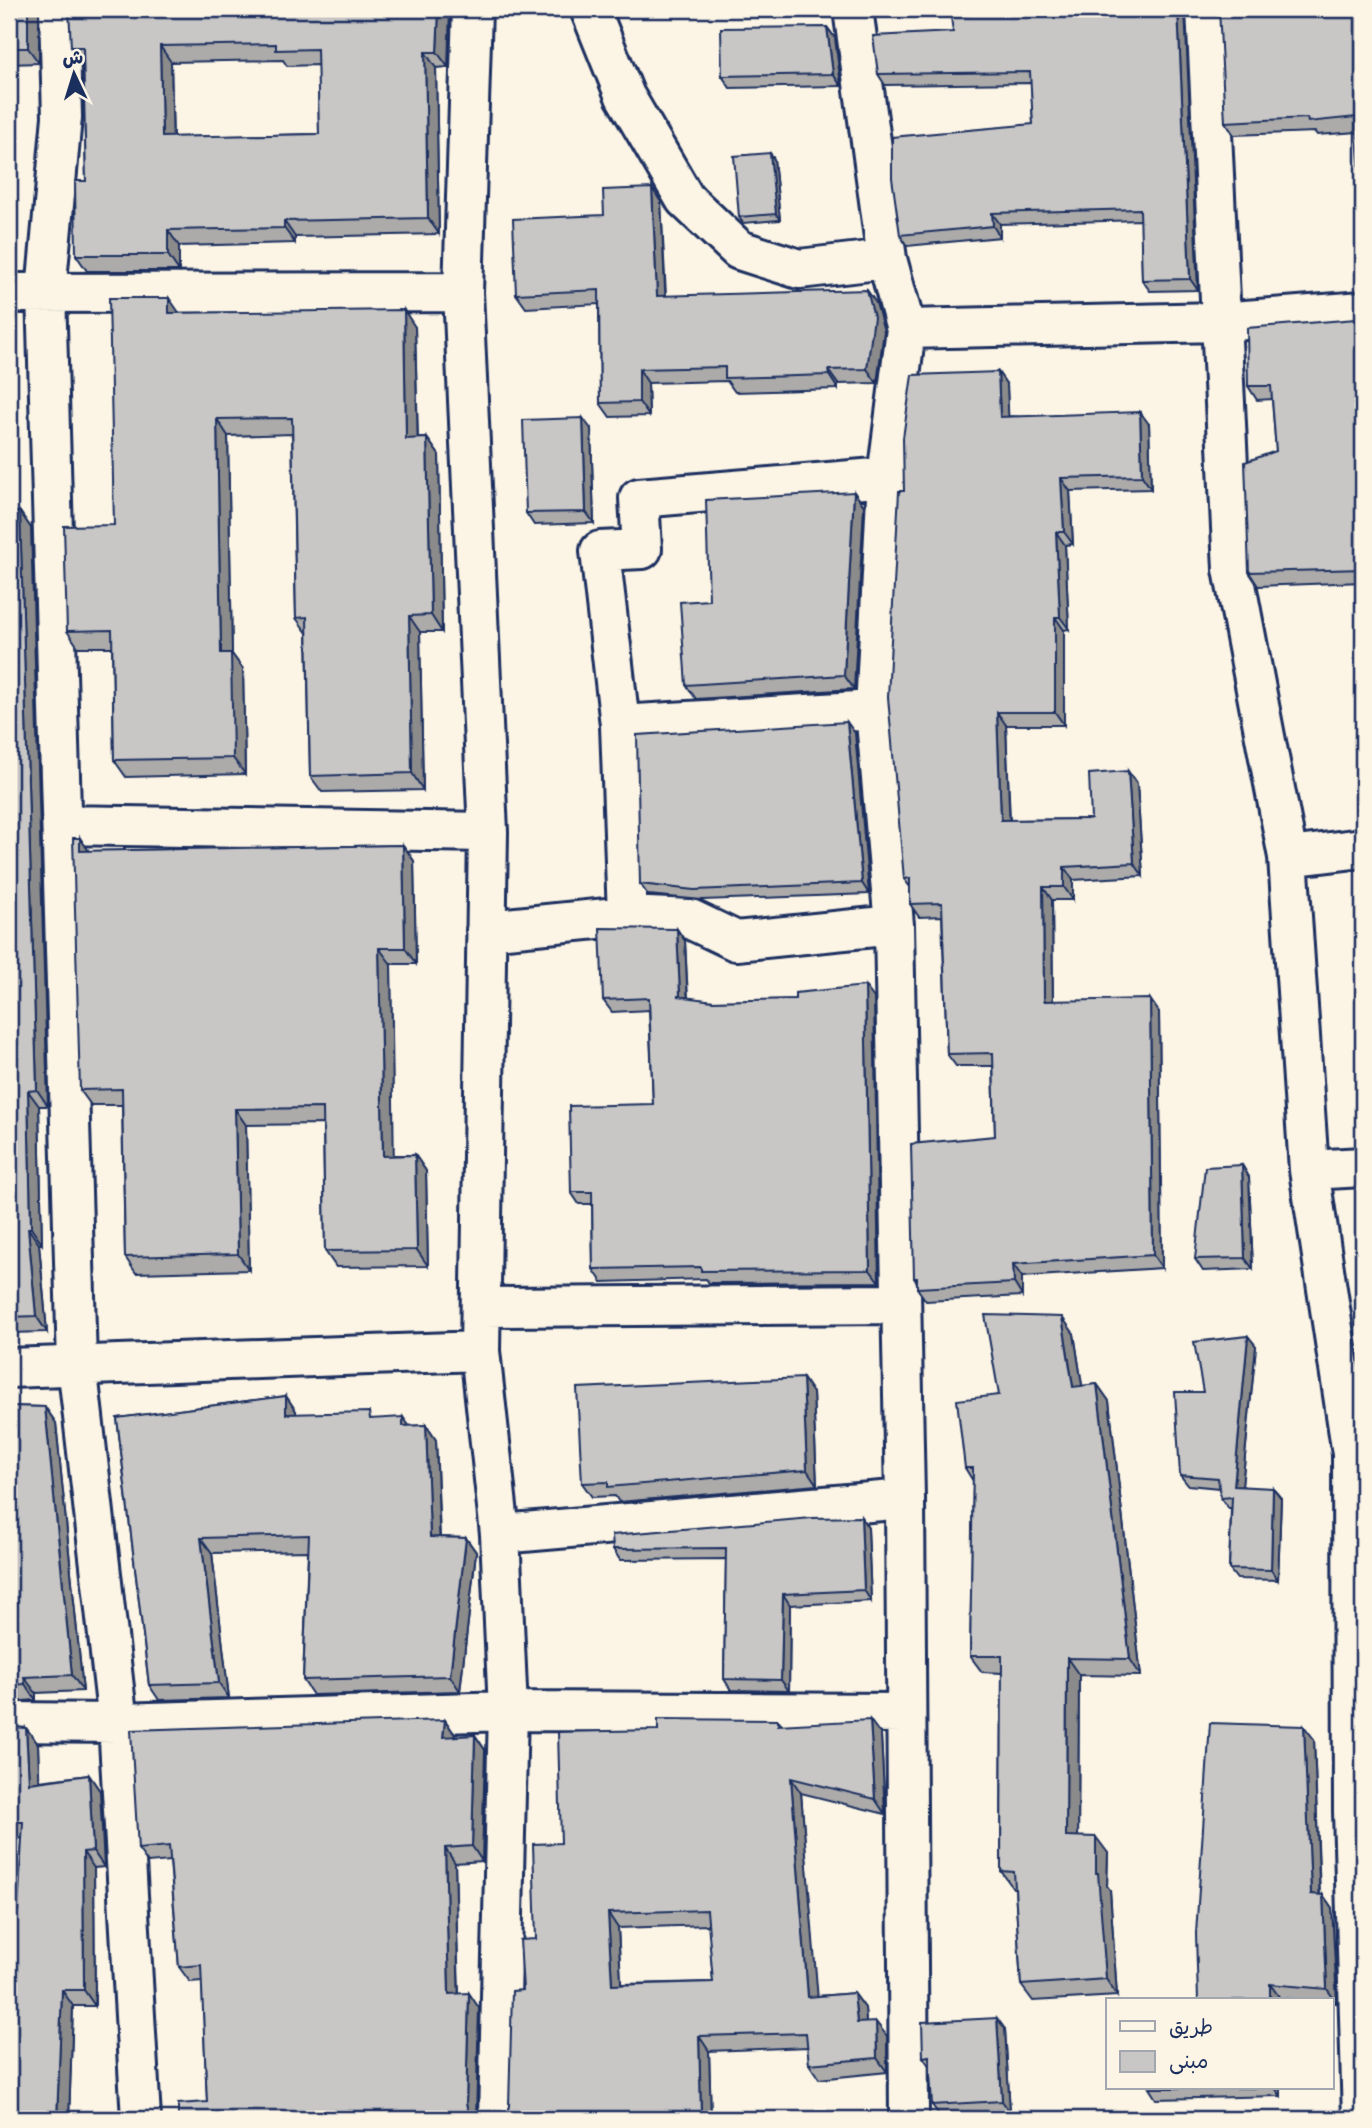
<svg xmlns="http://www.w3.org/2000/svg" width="1372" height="2128" viewBox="0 0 1372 2128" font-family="Pangolin,'Playpen Sans Arabic',sans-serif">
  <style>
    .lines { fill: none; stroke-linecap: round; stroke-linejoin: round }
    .minor-casing { stroke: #1b2f5e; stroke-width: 44 }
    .minor { stroke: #fcf5e5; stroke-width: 38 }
    .wall { fill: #acabaa; stroke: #1b2f5e; stroke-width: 2; fill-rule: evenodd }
    .shaded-wall { fill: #8c8b8b; stroke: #1b2f5e; stroke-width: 2 }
    .building { fill: #c8c7c6; stroke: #1b2f5e; stroke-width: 2; fill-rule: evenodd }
  </style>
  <rect width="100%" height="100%" fill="#fcf5e5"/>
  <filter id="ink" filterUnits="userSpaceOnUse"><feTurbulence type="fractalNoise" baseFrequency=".0143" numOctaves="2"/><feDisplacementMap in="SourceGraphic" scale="14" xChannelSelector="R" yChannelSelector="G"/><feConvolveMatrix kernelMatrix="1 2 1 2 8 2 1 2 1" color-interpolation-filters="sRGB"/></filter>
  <g filter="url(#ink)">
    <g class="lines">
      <!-- minor casing -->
      <g class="minor-casing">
        <path id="minor" d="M59,9L62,117L46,292L77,1364L118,1723L141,2119
          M472,9L463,292L488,832L480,1351L500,1534L508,1711L498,2119
          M590,9L625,96L685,199L739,250L799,269L887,259
          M853,9L887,259L906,329L887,477L875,710L894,925L905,1499L909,2119
          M1206,9L1233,569L1288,857L1309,1170L1352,1454L1353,1811L1362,2119
          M9,293L463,292
          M906,329L1219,322L1363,311
          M620,725L875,710
          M62,825L488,832
          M1288,857L1363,848
          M627,916L620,725L600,551L642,549L639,498L887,477
          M486,930L627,916L690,919L736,941L894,925
          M1309,1170L1363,1167
          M483,1307L899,1304
          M9,1368L480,1351
          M500,1534L905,1499
          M9,1722L118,1723L508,1711L906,1713"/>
      </g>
      <!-- minor -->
      <use href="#minor" class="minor"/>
    </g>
    <!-- wall -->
    <path class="wall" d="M9,9L39,63L9,64Z
      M450,9L448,67L436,68L439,234L295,237V243L179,246V271H87L76,255L86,181L83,63L71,47ZM283,60L287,66L318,65L319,134L173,137L171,62Z
      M1014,9L1198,290L1150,291L1142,280L1141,220L1000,224V237L907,246L900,235L1033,124L1031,83L885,85L878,74L953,32Z
      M1363,9L1357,132L1317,135L1315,132L1234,135L1225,122Z
      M827,27L835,38L841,86L730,88L722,76Z
      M770,153L774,159L780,220L743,223L739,217Z
      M661,202L666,296L876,303L884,331L877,383L838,384V389L735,392L727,381L648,383L649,416L610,417L600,403L599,304L526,308L516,294L604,215Z
      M179,313L415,327L418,438H427L439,455L442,632H420L423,790L322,792L310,776L307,633L296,618L292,434L228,436L232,654L243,669L245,774L126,777L114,760L112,647H78L67,631L114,525Z
      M1363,316V582L1258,586L1249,572L1276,451L1272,399L1257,400L1248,386L1356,319Z
      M9,347L12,512H20L31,528L48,1106H39L42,1244H39L47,1332L9,1333Z
      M998,372L1007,385L1008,416L1149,424L1151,489L1070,491L1073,544L1065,545L1069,629L1064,630V725H1006L1010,820L1091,819L1137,784L1143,876L1073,880V900H1052L1053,1001L1159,1012L1162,1268L1022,1277V1296L926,1301L917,1288V1283L914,1278L995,1136L993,1066H956L947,1054L942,916L919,917L910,904V887L904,879V491Z
      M591,429L594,523L534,525L526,513Z
      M854,492L864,506L854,689L696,699L686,685L709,600Z
      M855,733L869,894L702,900L648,895L640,884Z
      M80,838L88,851L403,845L414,861L416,964H391L393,1155H415L426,1171L428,1266L336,1267L325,1251L323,1124L246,1125L249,1270L136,1273L125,1257L122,1105H91L80,1090Z
      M677,929L685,941L688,998L713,1001L874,998L879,1282L709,1283L706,1279L602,1282L593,1269L592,1204H579L571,1192L653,1104L649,1010L612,1012L603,1000Z
      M1242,1165L1249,1177L1253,1269L1203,1271L1195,1259Z
      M1074,1334L1082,1386L1097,1384L1109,1401L1141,1676L1079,1675L1078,1836L1108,1853L1107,1886L1110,1890L1117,1996L1033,2001L1021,1985L1015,1888H1013L1001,1871L1002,1673L982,1672L970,1656L973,1481L965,1468L999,1395Z
      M1248,1336L1256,1346L1242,1486L1281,1498L1278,1580L1237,1579L1229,1569L1231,1508H1228L1221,1498L1219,1488L1188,1485L1180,1475L1203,1392Z
      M813,1393L817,1485L619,1502L615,1496L592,1497L582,1483Z
      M286,1396L296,1411V1414L374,1419L409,1426L426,1425L436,1440L440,1537L466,1538L476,1552L460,1691L313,1695L303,1680L308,1551L212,1553L229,1698L159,1700L149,1685L117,1418Z
      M9,1406L45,1407L56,1423L83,1691L36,1693V1700L9,1702Z
      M861,1517L868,1528L871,1601L790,1605L789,1691L731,1690L724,1679L726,1559L620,1560L613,1549Z
      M445,1720L455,1735V1736L475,1735L485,1750L482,1861L455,1863L459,1993L479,2008L476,2119H178L207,2102L202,1981L190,1982L179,1967L170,1861L148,1863L138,1849Z
      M778,1720L782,1725L881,1735L885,1814L801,1793L817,1996L854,1993L865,2008L866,2022L887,2036V2072L819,2079L809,2064L808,2047L709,2051L711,2119H503L506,2116L509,2106L523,1990L561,1843L658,1730ZM709,1925L713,1982L621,1984L618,1928Z
      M9,1727L26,1728L38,1744L39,1781L89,1775L100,1791L104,1867L94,1868L95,2006H73L69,2119H9L18,1911L22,1838L9,1839Z
      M1314,1739L1320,1895H1323L1332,1908L1337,2003H1332V2000H1307L1280,1998L1198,2000Z
      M1005,2029L1010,2112L940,2116L932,2105L930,2067L923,2057Z
      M1149,2088H1281V2096L1156,2099Z"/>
    <!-- shaded-wall -->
    <path class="shaded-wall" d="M28,9H39V63L28,48Z
      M439,9H450L448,67L437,52Z
      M1178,9H1185L1198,290L1190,279Z
      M827,27L835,38L841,86L833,74Z
      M160,46L171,62L173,153L162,137Z
      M425,52L436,68L439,234L428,218Z
      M770,153L774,159L780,220L776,214Z
      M652,188L661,202L666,310L657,296Z
      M992,213L1000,224V237L993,226Z
      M284,221L295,237V243L284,228Z
      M168,230L179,246V271L168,255Z
      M867,290L876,303L884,331L877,383L867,369Z
      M169,298L180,314L169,313Z
      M404,310L415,327L418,455L406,439Z
      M9,347L13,529L9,523Z
      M639,369L648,383L649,416L639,402Z
      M828,370L838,384V389L829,375Z
      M998,372L1007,385L1009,429L1000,417Z
      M1140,412L1149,424L1151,489L1142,476Z
      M583,418L591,429L594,523L586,512Z
      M217,419L228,436L232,654L243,669L245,774L233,758L221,653Z
      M427,438L439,455L442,632L431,615Z
      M1061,478L1070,491L1073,544L1064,532Z
      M854,492L864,506L854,689L844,675Z
      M20,512L31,528L48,1106L37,1090Z
      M1056,532L1065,545L1069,629L1060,617Z
      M409,616L420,632L423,790L412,773Z
      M1055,617L1064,630V725L1055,712Z
      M997,712L1006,725L1010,833L1001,820Z
      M847,722L855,733L869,894L862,883Z
      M1128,771L1137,784L1143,876L1134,863Z
      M80,838L91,854L80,851Z
      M403,845L414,861L416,964L405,948Z
      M1064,867L1073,880V900L1064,887Z
      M1043,887L1052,900L1053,1014L1044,1001Z
      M677,929L685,941L688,1008L680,996Z
      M379,948L391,964L394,1171L383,1156Z
      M865,986L874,998L879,1282L870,1270Z
      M1150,999L1159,1012L1162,1268L1153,1255Z
      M28,1091L39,1106L42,1244L31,1228Z
      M235,1109L246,1125L249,1270L238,1254Z
      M415,1155L426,1171L428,1266L417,1250Z
      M1242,1165L1249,1177L1253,1269L1245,1258Z
      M28,1228L39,1244L47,1332L36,1316Z
      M1013,1264L1022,1277V1296L1014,1283Z
      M1062,1317L1074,1334L1085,1404L1073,1387Z
      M1248,1336L1256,1346L1241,1496L1234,1486Z
      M803,1378L813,1393L817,1485L807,1470Z
      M1097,1384L1109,1401L1141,1676L1130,1659Z
      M286,1396L296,1411V1429L286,1414Z
      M45,1407L56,1423L83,1691L72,1675Z
      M403,1417L413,1431L403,1426Z
      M426,1425L436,1440L440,1552L430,1537Z
      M1273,1488L1281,1498L1278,1580L1271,1570Z
      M861,1517L868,1528L871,1601L864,1590Z
      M201,1538L212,1553L229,1698L219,1683Z
      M466,1538L476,1552L460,1691L450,1676Z
      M783,1594L790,1605L789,1691L781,1680Z
      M1067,1658L1079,1675L1078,1853L1066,1836Z
      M24,1677L36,1693V1700L25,1684Z
      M445,1720L455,1735L453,1752L443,1737Z
      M870,1720L881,1735L885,1814L875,1799Z
      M1304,1726L1314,1739L1320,1908L1311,1894Z
      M26,1728L38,1744L40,1799L29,1783Z
      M475,1735L485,1750L482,1861L472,1846Z
      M89,1775L100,1791L104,1867L93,1851Z
      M791,1778L801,1793L819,2012L808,1997Z
      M1096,1837L1108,1853L1107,1886L1110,1890L1117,1996L1106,1979L1096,1873Z
      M445,1848L455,1863L459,2008L449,1994Z
      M83,1852L94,1868L95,2006L84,1990Z
      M1323,1895L1332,1908L1337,2003L1327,1989Z
      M608,1913L618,1928L622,1999L612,1985Z
      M1270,1984L1280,1998V2000H1270Z
      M62,1990L73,2006L69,2119H57Z
      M469,1993L479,2008L476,2119H472L469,2115L466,2104Z
      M854,1993L865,2008L867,2037L857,2023Z
      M997,2018L1005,2029L1010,2112L1002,2101Z
      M876,2022L887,2036V2072L877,2058Z
      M699,2036L709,2051L711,2119H704L701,2115Z
      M1275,2088H1281V2096Z"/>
    <!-- building -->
    <path class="building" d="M9,9H28V48H9Z
      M69,9H439L437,52H425L428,218L284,221V228L168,230V255H76L75,181H86L83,47H71ZM276,44V50L317,49L319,134L162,137L160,46Z
      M1014,9H1178L1190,279L1142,280L1140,209L992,213L993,226L900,235L892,178V137L1033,124L1030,72L878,74L873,36L953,32L951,17Z
      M1219,9H1363V226L1356,117L1308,122L1307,118L1225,122Z
      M827,27L833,74L722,76L721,28Z
      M770,153L776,214L739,217L734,156Z
      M652,188L657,296L867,290L874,317L867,369L828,370L829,375L725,378V367L639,369V402L600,403L599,290L516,294L513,219L604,215L603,190Z
      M109,298H169V313L404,310L406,439L427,438L431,615L409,616L412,773L310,776L307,617L296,618L292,418L217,419L221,653H231L233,758L114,760L112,630L67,631L64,526L114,525Z
      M1363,316V569L1249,572L1245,462L1276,451L1271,386H1248L1247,328L1356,319Z
      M998,372L1000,417L1140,412L1142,476L1061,478L1064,532H1056L1060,617H1055V712H997L1001,820L1091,819L1089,774L1128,771L1134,863L1064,867V887H1043L1044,1001L1150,999L1153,1255L1013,1264L1014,1283L917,1288V1278H914L911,1144L995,1136L993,1053L947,1054L942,903L910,904V878L904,879L888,697L899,491H904L903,438L912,375Z
      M583,418L586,512L526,513L523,420Z
      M854,492L844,675L686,685L680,602L709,600L706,500Z
      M20,512L37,1090L28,1091L31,1228H28L36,1316L9,1317V513Z
      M1363,691V777H1359L1357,692Z
      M847,722L862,883L694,890L640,884L637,735Z
      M73,838H80V851L403,845L405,948H379L383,1156L415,1155L417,1250L325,1251L323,1108L235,1109L238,1254L125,1257L122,1089L80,1090Z
      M600,928L677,929L680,996H677L713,1001L795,999V993L865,986L870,1270L701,1271V1267L593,1269L592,1192H571L569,1106L653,1104L649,998L603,1000Z
      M1242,1165L1245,1258L1195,1259L1205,1167Z
      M1360,1277H1363V1356Z
      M985,1315L1062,1317L1073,1387L1097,1384L1130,1659L1067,1658L1066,1836L1096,1837V1873H1098L1106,1979L1021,1985L1014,1872L1001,1871L1002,1656H970L973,1468H965L957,1400L999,1395Z
      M1248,1336L1234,1486L1273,1488L1271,1570L1229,1569L1232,1497L1221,1498L1218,1478L1180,1475L1175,1392H1203L1194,1342Z
      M803,1378L807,1470L608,1487V1482L582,1483L577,1388Z
      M286,1396V1414L369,1412L370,1419L403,1417V1426L426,1425L430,1537L466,1538L450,1676L303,1680L309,1535L201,1538L219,1683L149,1685L117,1418Z
      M9,1406L45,1407L72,1675L24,1677L25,1684L9,1685Z
      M861,1517L864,1590L783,1594L781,1680L724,1679L726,1548L613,1549L612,1535L812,1518Z
      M658,1719L778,1720V1725L870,1720L875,1799L791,1778L808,1997L854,1993L857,2023L876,2022L877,2058L809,2064L806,2033L699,2036L701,2115L657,2116L658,2119H503L506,2116L509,2106L512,1991L523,1990L520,1940L536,1939L533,1844L561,1843L558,1732L658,1730ZM707,1910L713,1982L612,1985L608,1913Z
      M445,1720L443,1737L475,1735L472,1846L445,1848L449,1994L469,1993L466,2104L469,2115L473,2119H178V2104L207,2102L201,1965L179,1967L169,1846L138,1849L131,1730Z
      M1210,1723L1304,1726L1311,1894L1323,1895L1327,1989L1270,1984V2000H1198L1196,1934Z
      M9,1727L26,1728L29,1783L89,1775L93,1851L83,1852L84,1990H62L57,2119H9V1911H18L23,1822H9Z
      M997,2018L1002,2101L932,2105L929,2056L923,2057L922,2022Z
      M807,2116L808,2119H771Z"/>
  </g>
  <!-- margin -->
  <rect width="1372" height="2128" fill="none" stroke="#fcf5e5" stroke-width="35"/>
  <rect x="18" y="18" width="1337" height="2093" fill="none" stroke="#1b2f5e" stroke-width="2.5" filter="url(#ink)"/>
  <!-- legend -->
  <rect x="1106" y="1998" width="228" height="91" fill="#fcf5e5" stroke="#a2a6af" stroke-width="2"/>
  <rect x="1120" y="2021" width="35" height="10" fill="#fcf5e5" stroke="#a2a6af" stroke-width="2"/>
  <text x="1169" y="2034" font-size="21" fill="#1b2f5e">طريق</text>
  <rect x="1120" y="2051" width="35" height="21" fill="#c8c7c6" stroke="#a2a6af" stroke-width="2"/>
  <text x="1169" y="2068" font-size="21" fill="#1b2f5e">مبنى</text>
  <!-- north arrow -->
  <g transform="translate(74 74) rotate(356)" stroke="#fcf5e5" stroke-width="5" paint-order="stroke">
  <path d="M0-5L12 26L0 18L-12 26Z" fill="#1b2f5e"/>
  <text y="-10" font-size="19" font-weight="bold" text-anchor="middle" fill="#1b2f5e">ش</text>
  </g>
</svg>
